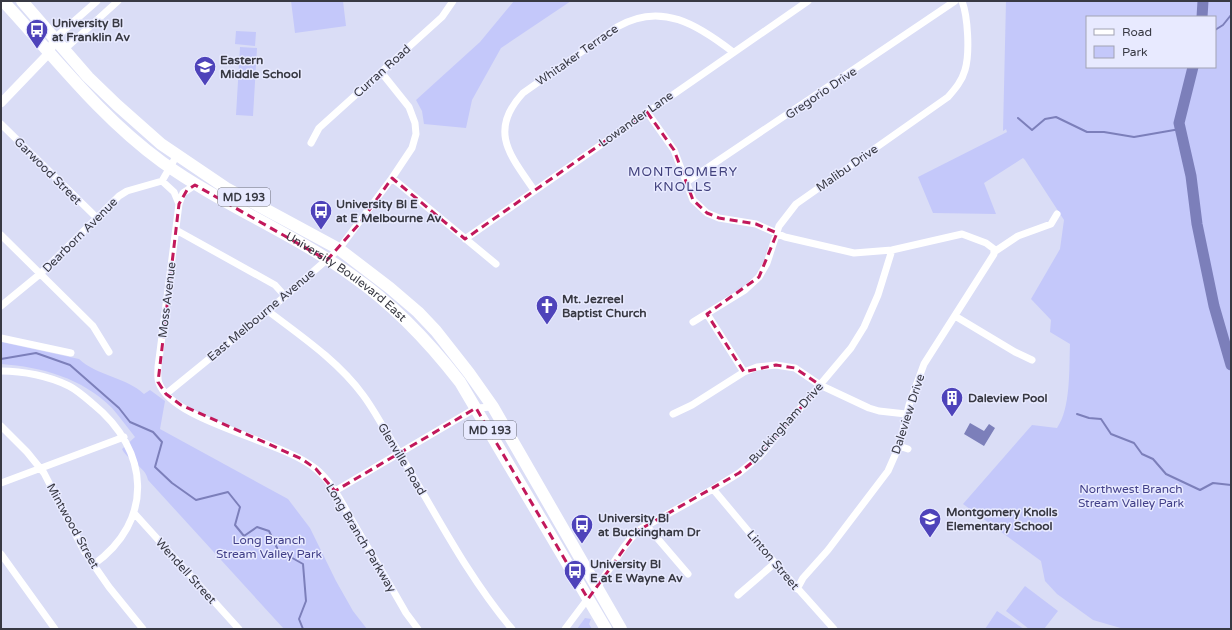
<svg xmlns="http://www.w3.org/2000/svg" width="1232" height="630" viewBox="0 0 1232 630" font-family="'Varela Round',sans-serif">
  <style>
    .green { fill: #c4c8fa; fill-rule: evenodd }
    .water { fill: #7c7fba }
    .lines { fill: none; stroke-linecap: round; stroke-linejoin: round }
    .stream { stroke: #7c7fba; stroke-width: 2 }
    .river { stroke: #7c7fba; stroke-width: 11 }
    .minor { stroke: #fff; stroke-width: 7 }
    .tertiary { stroke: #fff; stroke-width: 9 }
    .primary { stroke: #fff; stroke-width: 12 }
    .marked { fill: none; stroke: #c2185b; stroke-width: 3; stroke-dasharray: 8 5; stroke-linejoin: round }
    .labels { text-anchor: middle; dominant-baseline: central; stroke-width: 3; stroke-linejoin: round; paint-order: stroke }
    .shield { fill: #e8eaff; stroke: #6d6e7b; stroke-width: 1 }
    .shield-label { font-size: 11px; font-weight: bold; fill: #383943 }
    .poi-label { font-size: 12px; font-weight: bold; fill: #383943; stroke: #e8eaff; text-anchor: start }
    .street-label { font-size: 12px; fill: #383943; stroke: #e8eaff }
    .park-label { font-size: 12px; fill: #424089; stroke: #e8eaff }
    .neighbourhood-label { font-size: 13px; letter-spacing: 1px; fill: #41417d; stroke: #e8eaff }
  </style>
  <rect width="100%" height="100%" fill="#daddf6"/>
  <!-- green -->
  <path class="green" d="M291,1H343L346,26L295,33Z
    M514,1H571L501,48L472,100L466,128L424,124L422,111L416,100L480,42Z
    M1006,1H1231V629H1124L1093,620L1057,594L1045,581L1041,561L963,504L1032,425L1057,428C1071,408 1069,369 1070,344L1050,332L1051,320L1031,299L1060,249L1064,220L1025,160L1023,158L984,183L996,214L933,213L918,177L1007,132L1006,129L1003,131ZM1087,17H1215V67H1087Z
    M236,31L256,32L255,46L235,44Z
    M240,47L257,48L253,116L236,115Z
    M1,342L79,359C97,376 126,377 144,394L150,390L165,401L160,429L288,499L310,528L336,581L353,611L367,629H284L148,480C146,467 128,461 122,449L135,437C127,427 120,417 112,408C82,378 42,367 1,364Z
    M1025,586L1058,611L1044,629H1029L1006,611Z
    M997,611L1024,629H985Z
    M585,618L591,619L589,624L592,629H577Z"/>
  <!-- water -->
  <path class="water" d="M970,423L984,431L989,424L995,428L984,446L964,434Z"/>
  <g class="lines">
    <!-- stream -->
    <path class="stream" d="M1215,30L1223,25L1231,15
      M1018,118L1032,130L1045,119L1056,117L1087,132H1104L1134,137L1180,129
      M1,359L36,353L70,365L119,408L130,422L153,432L162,442L155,467L172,483L196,500L228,492L240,507L235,525L244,536L257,527L269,531L278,550L303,564L306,601L299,619L303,629
      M1077,414L1089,418L1101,419L1111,434L1134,443L1142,454L1153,459L1166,474L1200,490L1213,483L1231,485"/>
    <!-- river -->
    <path class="river" d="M1202,17L1203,1
      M1193,67L1179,123L1191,176L1197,224L1214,306L1231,365"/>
    <!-- minor -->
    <path class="minor" d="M55,38L97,1
      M65,49L118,1
      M647,112L674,150L693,200L707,213L719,218L756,224L785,237L854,253L892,250L962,234L986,243L994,249V254L924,364L909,405L899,446L888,471L828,550L803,578L797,589
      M1,124L96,217
      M311,143L319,128L442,17L453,1
      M392,178L496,264
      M162,181L174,192L179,204L158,367C158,372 157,378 159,383C173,422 282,440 316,469C333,483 343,505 354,524C371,553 389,583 406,613L418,629
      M685,183L955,1
      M534,190C510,155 488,131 523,93L617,27C661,1 698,25 733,52
      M179,204L183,193L195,185
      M176,230L275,285L285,296
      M1,235L93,326L109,352
      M465,239L808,1
      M994,252L1018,236L1051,224L1057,214
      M1,306L40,274L119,196L127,191L162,181L177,155
      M268,311C301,336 338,361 363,395C372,407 379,420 387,433C429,499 462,570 512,629
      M707,314L744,372
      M955,316L1015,352L1032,360
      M693,322L745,290L759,277L767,263L779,226L796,204L948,97C955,89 962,81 965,70C970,53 968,17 962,1
      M1,338L71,353
      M1,371C23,371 49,376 69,386C77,390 86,398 93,404C150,450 155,521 93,565
      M166,394L268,311L339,249L392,178L412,148L416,134L415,123L409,107L381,72
      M673,414L692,405L744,372L757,367L776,365L795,368L820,385L869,408L879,411L906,414
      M1,426L27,452L44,473L84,551L109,587L143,629
      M899,446L908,449
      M1,483L124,437
      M713,489L775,563L834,629
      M335,491L476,408L493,407
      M134,513L239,629
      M646,525L688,574
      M1,554L55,629
      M596,589L624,547L637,531L713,489L739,473L760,456L851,348L864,327L878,295L892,250
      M738,595L775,563
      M565,629L589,597"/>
    <!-- tertiary -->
    <path class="tertiary" d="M1,103L49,53L55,38"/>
    <!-- primary -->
    <g class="primary">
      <path id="s1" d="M3,1C54,56 100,117 162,162C222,205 291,232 351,275C393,304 429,342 460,382L606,629"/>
      <path d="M22,1L88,77L117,105L161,144L226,188L339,249L390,288L418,312L436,331L469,373L493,407L621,629"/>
    </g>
  </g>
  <!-- marked area -->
  <path class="marked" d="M647,112L674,150L693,200L707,213L719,218L756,224L777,233L759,277L707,314L744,372L776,365L795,368L820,385L760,456L739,473L637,531L588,599L476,408L335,491L316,469L302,459L181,405L166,394L158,382L179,204L187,190L195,185L327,260L360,223L392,178L465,239Z"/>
  <!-- icons -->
  <defs>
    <g id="bus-pin" transform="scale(1.15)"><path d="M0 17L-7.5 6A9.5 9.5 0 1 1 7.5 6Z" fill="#4e43ba" stroke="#e8eaff"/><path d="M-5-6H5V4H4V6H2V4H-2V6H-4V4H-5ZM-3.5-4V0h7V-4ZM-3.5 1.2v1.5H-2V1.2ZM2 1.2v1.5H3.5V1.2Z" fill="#fff"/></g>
    <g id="school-pin" transform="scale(1.15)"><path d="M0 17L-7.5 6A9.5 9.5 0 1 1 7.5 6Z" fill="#4e43ba" stroke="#e8eaff"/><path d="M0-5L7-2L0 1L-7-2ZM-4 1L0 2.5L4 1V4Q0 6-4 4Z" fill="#fff"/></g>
    <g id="church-pin" transform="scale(1.15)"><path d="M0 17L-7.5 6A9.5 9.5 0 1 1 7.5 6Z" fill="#4e43ba" stroke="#e8eaff"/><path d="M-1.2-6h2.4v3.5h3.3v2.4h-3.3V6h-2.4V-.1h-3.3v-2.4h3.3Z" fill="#fff"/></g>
    <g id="building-pin" transform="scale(1.15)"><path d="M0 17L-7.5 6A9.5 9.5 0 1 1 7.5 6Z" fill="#4e43ba" stroke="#e8eaff"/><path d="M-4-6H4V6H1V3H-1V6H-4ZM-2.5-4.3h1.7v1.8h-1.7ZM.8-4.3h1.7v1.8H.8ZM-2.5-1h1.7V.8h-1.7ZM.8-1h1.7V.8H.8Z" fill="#fff"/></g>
  </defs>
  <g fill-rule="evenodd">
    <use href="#bus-pin" x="37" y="30"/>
    <use href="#school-pin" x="205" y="67"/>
    <use href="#bus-pin" x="321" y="211"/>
    <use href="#church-pin" x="547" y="306"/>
    <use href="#building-pin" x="952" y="398"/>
    <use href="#school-pin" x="930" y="519"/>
    <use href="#bus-pin" x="582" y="525"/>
    <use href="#bus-pin" x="575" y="571"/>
  </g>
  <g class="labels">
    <!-- shield labels -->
    <g class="shield">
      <rect x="218" y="188" width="52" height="18" rx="3"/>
      <rect x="464" y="421" width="52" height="18" rx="3"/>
    </g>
    <g class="shield-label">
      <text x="244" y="197">MD 193</text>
      <text x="490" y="430">MD 193</text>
    </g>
    <!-- poi labels -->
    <g class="poi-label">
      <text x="52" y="23">University Bl<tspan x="52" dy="14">at Franklin Av</tspan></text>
      <text x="220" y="60">Eastern<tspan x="220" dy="14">Middle School</tspan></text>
      <text x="336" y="204">University Bl E<tspan x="336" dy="14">at E Melbourne Av</tspan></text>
      <text x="562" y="299">Mt. Jezreel<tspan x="562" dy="14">Baptist Church</tspan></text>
      <text x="968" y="398">Daleview Pool</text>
      <text x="946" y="512">Montgomery Knolls<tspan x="946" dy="14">Elementary School</tspan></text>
      <text x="598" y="518">University Bl<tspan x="598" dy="14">at Buckingham Dr</tspan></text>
      <text x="590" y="564">University Bl<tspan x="590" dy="14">E at E Wayne Av</tspan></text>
    </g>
    <!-- street labels -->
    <g class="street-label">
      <text transform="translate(577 55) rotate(-35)">Whitaker Terrace</text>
      <text transform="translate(382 71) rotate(-42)">Curran Road</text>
      <text transform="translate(821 93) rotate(-34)">Gregorio Drive</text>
      <text transform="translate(636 119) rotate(-35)">Lowander Lane</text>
      <text transform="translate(847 168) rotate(-35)">Malibu Drive</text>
      <text transform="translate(48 171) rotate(45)">Garwood Street</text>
      <text transform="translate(80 235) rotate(-45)">Dearborn Avenue</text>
      <text stroke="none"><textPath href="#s1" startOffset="444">University Boulevard East</textPath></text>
      <text transform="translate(167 300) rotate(-83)">Moss Avenue</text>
      <text transform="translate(261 315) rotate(-40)">East Melbourne Avenue</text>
      <text transform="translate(908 414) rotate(-72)">Daleview Drive</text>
      <text transform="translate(786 423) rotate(-48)">Buckingham Drive</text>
      <text transform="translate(402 459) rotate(59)">Glenville Road</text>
      <text transform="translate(73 526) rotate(61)">Mintwood Street</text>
      <text transform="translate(361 538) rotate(59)">Long Branch Parkway</text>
      <text transform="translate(773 560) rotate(50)">Linton Street</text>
      <text transform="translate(186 571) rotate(48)">Wendell Street</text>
    </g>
    <!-- park labels -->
    <g class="park-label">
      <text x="1131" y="489">Northwest Branch<tspan x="1131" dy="14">Stream Valley Park</tspan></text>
      <text x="269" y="540">Long Branch<tspan x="269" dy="14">Stream Valley Park</tspan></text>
    </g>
    <!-- neighbourhood labels -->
    <g class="neighbourhood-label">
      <text x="683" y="172">MONTGOMERY<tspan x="683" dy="15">KNOLLS</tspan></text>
    </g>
  </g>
  <!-- border -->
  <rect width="1232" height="630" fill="none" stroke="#383943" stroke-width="4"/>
  <!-- legend -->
  <rect x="1086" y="16" width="130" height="52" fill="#e8eaff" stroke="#a2a3b4"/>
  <rect x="1094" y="29" width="20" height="6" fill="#ffffff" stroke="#a2a3b4"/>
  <text x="1122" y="36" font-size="12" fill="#383943">Road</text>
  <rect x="1094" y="46" width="20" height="12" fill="#c4c8fa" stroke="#a2a3b4"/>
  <text x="1122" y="56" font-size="12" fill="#383943">Park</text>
</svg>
